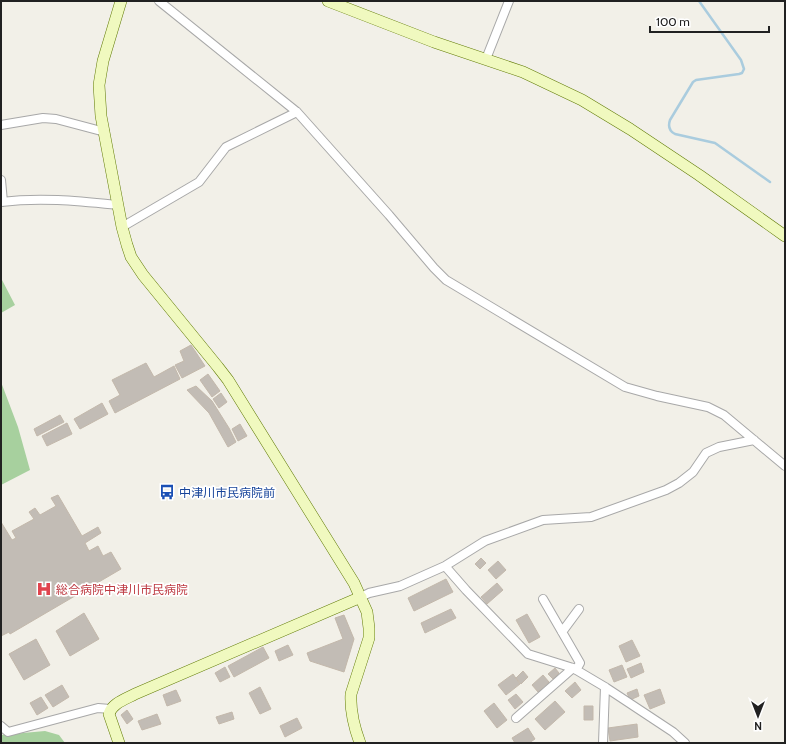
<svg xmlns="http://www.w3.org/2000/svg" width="786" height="744" viewBox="0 0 786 744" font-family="Cabin,'Noto Sans JP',sans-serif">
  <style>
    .forest { fill: #a7d09e }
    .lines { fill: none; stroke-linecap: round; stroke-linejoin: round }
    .stream { stroke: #aaccde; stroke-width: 2.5 }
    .building { fill: #c2bcb5; stroke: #c3b8ab }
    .street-casing { stroke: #a8a8a8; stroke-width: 10 }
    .secondary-casing { stroke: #617b06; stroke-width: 12 }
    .street { stroke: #fff; stroke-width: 8 }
    .secondary { stroke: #f0f9bf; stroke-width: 11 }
    .labels { text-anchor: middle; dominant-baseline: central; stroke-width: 3.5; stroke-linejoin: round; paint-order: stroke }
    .transit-label { font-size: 12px; fill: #164399; stroke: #fff; text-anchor: start }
    .health-label { font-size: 12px; fill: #be3a42; stroke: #fff; text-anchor: start }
  </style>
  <rect width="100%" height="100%" fill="#f2f0e8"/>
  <!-- forest -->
  <path class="forest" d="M1,278L15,305L1,313Z
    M1,382L18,427L30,470L1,485Z
    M45,731L59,735L65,743H1V735Z"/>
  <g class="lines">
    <!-- stream -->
    <path class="stream" d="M699,1L741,60L744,69L742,73L739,74L696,80L693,82L670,120C668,126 669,131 675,134L715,143L770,182"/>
  </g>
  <!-- building -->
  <path class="building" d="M191,345L205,366L182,378L175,365L184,361L180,351Z
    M146,363L154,377L174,366L180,379L115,413L109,401L120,395L112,380Z
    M208,374L220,391L212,397L200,380Z
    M196,386L212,401L229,428L236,442L228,447L209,413L187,390Z
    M221,393L227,402L219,408L213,399Z
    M102,403L108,414L80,429L74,419Z
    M60,415L64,422L37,436L34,429Z
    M67,423L72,434L47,446L42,436Z
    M240,424L247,436L238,441L232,429Z
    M58,495L82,536L98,527L101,533L85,543L89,551L98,546L103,556L111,552L121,569L10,634L9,632L1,636V522L12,540L16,538L12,531L34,519L29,512L35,508L40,515L56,506L51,498Z
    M481,558L486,563L480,569L475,564Z
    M498,561L506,570L496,579L488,570Z
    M446,579L453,592L414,611L408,598Z
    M497,583L503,590L487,604L481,597Z
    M451,609L456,618L425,633L421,623Z
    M84,613L99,639L70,656L56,631Z
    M527,614L540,637L529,643L516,620Z
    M344,615L354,639L344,672L310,661L307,653L343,639L335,618Z
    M36,639L50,665L24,680L9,654Z
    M632,640L640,656L626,662L619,646Z
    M288,645L293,655L279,661L275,651Z
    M263,647L269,658L234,677L228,666Z
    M641,663L644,672L631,678L627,669Z
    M622,665L627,677L614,682L609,670Z
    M225,667L230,677L220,682L215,673Z
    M555,668L559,673L553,679L548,674Z
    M523,671L528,677L521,684L516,678Z
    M513,674L520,684L506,695L498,685Z
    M543,675L549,682L538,692L532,685Z
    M575,682L581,690L572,698L565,691Z
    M62,685L69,697L53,707L45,695Z
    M260,687L271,709L260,714L249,693Z
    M637,689L639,696L630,700L627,693Z
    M660,689L665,703L650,709L644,695Z
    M176,690L181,701L167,706L163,695Z
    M516,694L523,702L515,709L508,700Z
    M41,697L48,708L37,715L30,703Z
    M555,701L565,712L545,730L535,719Z
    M494,703L507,720L497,728L484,711Z
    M584,706H593V720H584Z
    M127,710L133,719L127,724L121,715Z
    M232,712L234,719L219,724L216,717Z
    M157,714L161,724L142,730L138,721Z
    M297,718L302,728L285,737L280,726Z
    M637,724L638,737L610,741L608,728Z
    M528,728L535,739L529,743H515L512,738Z"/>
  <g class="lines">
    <!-- street casing -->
    <g class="street-casing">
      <path id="street" d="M159,1L297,112L389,215L434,268L446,280L625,387L657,396L708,407L724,415L785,466
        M486,59L509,1
        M1,125L43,118L56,119L105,132
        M1,180L3,202
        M1,202C41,197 78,201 118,205
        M122,227L199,182L226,147L297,112
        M445,566L466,590L528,654L573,668L605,687L673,732L685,743
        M361,597L369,593L400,586L445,566L485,541L543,520L591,517L666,490L679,483L693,472L706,453L719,447L754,440
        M543,599L580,663L576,670
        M562,632L579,609
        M516,718L573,668
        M1,726L8,732L98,708L110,709
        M603,743L605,687"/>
    </g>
    <!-- secondary casing -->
    <g class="secondary-casing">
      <path id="secondary" d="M121,1L103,61L99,85L101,116L122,227L127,245L131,257L143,275L218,367L228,380L354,583L367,612L369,628V638L351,694C350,711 354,727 360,743
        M328,1L434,42L523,72L582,100L630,129L699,175L785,236
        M119,743L109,714C112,703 126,699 135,694L361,597"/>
    </g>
    <!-- street -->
    <use href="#street" class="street"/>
    <!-- secondary -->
    <use href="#secondary" class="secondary"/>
  </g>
  <!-- icons -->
  <defs>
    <g id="bus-bare" transform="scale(1.2)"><path d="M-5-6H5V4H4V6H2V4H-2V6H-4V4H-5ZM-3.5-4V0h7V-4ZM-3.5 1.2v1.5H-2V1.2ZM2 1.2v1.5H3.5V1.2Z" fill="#1a4fb4" stroke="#fff" stroke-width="2.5" paint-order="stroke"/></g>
    <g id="hospital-bare" transform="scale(1.2)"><path d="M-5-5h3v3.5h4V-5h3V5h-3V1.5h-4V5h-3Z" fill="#e0444e" stroke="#fff" stroke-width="2.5" paint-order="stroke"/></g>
  </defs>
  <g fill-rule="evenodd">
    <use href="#bus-bare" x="167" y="492"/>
    <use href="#hospital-bare" x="44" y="589"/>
  </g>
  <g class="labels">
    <!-- transit labels -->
    <g class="transit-label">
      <text x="179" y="492">中津川市民病院前</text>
    </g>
    <!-- health labels -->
    <g class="health-label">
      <text x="56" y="589">総合病院中津川市民病院</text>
    </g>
  </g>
  <!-- border -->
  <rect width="786" height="744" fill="none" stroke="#212121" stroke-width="4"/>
  <!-- north arrow -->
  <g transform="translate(758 716) rotate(180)" stroke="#ffffff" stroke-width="3" paint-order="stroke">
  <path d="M0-3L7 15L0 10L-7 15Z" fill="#212121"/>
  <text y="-6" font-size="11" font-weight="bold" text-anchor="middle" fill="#212121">N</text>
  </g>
  <!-- scale -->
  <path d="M650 26v6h119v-6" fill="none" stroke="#212121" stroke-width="2"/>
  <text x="656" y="26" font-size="12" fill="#212121" stroke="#ffffff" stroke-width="3" paint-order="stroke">100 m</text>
</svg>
